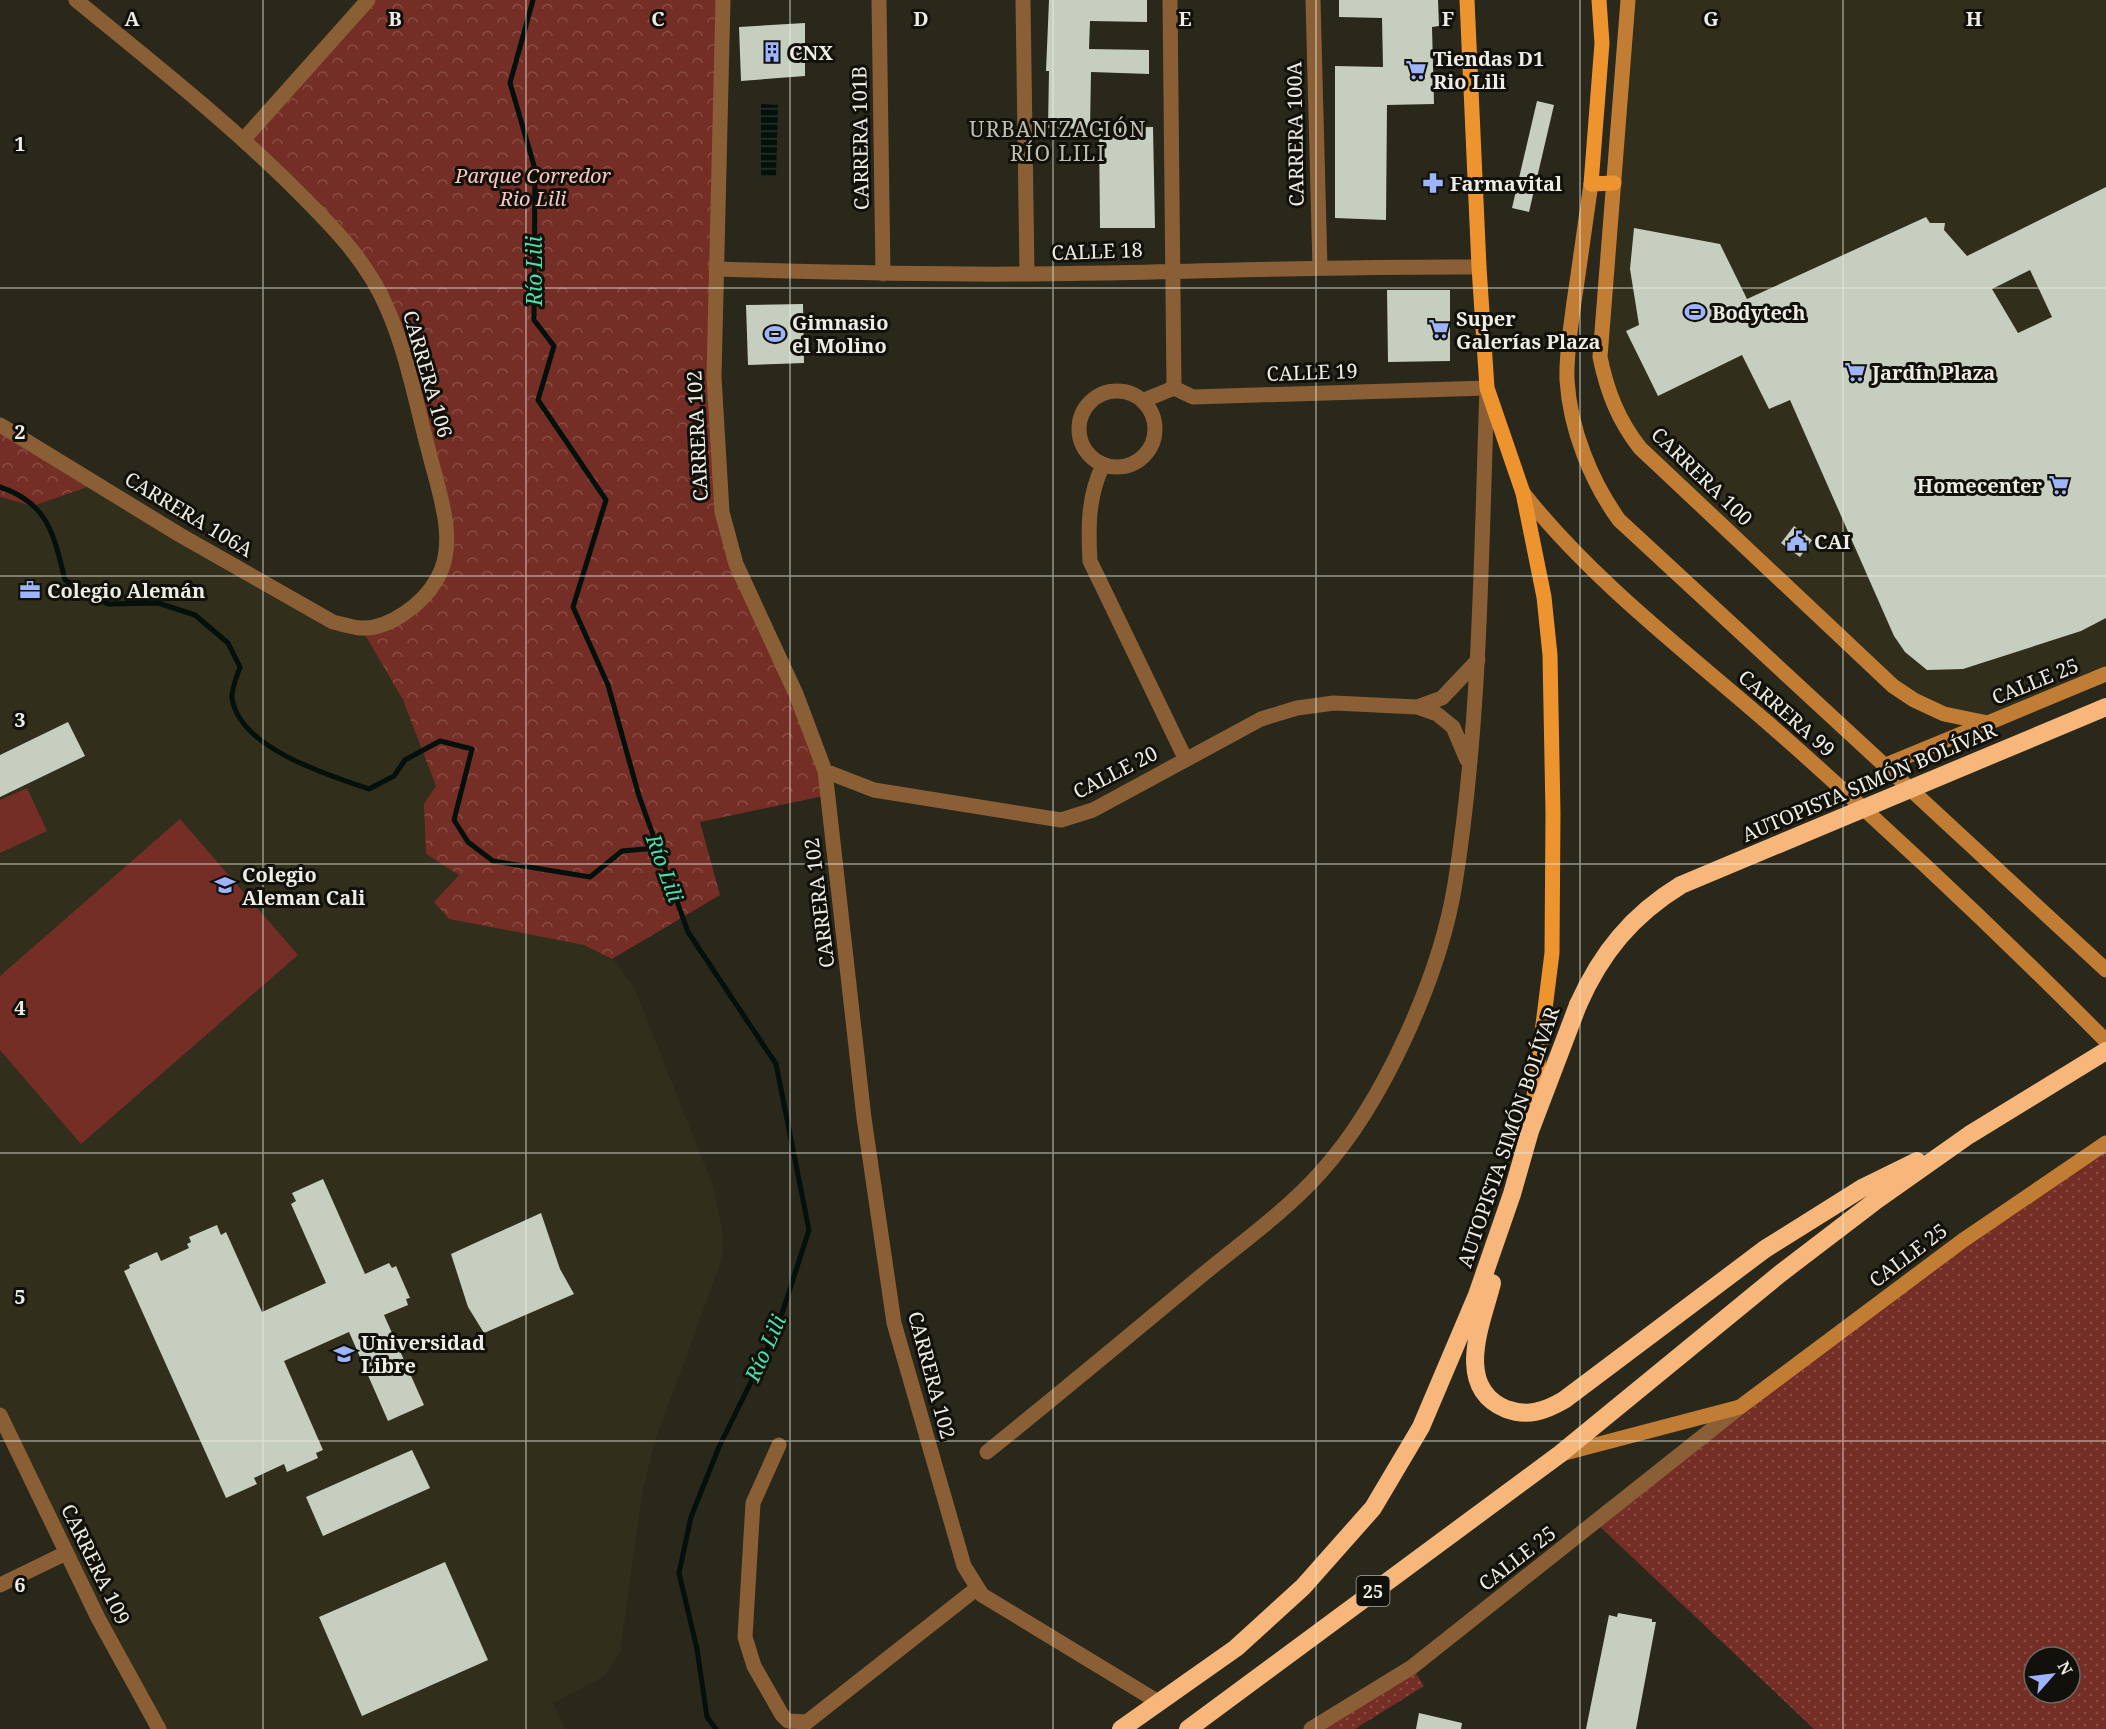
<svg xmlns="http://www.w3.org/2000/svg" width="2106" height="1729" viewBox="0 0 2106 1729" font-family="'Noto Serif',serif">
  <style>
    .built { fill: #312e1b }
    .grass { fill: url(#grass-dots); fill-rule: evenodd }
    .park { fill: url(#park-crowns) }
    .garden { fill: #752e25 }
    .water { fill: url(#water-rules) }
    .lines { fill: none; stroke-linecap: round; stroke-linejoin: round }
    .stream { stroke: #03100b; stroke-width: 5 }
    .building { fill: #c5cebf; fill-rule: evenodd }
    .street { stroke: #8a5f35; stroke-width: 15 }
    .secondary { stroke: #c27d35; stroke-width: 15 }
    .primary { stroke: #ed942f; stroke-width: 15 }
    .highway { stroke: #f7b77b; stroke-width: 18 }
    .highway-bridge { stroke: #f7b77b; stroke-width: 18 }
    .grid { fill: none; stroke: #eeede5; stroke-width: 1.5; stroke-opacity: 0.55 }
    .labels { text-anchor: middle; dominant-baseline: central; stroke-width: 6; stroke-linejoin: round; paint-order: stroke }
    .shield { fill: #11100b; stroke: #acaba4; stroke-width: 1.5 }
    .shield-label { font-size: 18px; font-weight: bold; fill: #eeede5 }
    .poi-label { font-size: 20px; font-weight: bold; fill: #eeede5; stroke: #11100b; text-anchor: start }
    .street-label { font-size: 20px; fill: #eeede5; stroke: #11100b }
    .park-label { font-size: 20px; font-style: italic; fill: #fbc8c0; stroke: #11100b }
    .neighbourhood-label { font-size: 21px; letter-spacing: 1.5px; fill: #c2bfaf; stroke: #11100b }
    .water-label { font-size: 21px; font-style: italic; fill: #46e3b1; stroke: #11100b }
    .grid-label { font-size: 20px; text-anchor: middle; font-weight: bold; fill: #eeede5; stroke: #11100b; stroke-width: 6; stroke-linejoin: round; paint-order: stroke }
  </style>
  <defs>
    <pattern id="grass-dots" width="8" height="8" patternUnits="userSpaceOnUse" patternTransform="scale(1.5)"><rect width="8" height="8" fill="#752e25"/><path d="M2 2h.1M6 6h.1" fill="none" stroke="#894d44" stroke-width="1.8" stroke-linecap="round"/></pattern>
    <pattern id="park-crowns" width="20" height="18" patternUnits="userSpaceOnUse" patternTransform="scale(1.5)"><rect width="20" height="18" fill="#752e25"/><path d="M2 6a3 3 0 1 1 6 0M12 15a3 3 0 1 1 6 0" fill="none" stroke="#894d44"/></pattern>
    <pattern id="water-rules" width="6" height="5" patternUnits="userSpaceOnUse" patternTransform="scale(1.5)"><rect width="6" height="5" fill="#03100b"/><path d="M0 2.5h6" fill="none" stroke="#28332e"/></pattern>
  </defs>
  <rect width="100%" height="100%" fill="#2a271b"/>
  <!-- built -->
  <path class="built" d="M1628,0H2106V674L1988,723L1914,700L1640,448L1600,357Z
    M99,483L180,535L361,628L403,700L436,786L459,875L434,902L449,919L584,945L612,959L634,987L713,1186L722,1229L723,1250L718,1270L655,1441L642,1494L620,1653L603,1677L553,1703L565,1729H159L0,1415V497L33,506Z"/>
  <!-- grass -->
  <path class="grass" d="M2106,1143V1729H1814L1596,1523L1740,1407ZM2034,1657H2070V1693H2034Z
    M1412,1667L1424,1686L1355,1729H1311Z"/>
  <!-- park -->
  <path class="park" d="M368,0H723L716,269L722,512L796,694L828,795L700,822L720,895L612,959L584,945L449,919L434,902L459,875L426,854L424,804L436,786L403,700L361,628L411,610L447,548L402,350L362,262L244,139Z
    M0,425L99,483L33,506L0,497Z"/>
  <!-- garden -->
  <path class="garden" d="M27,788L47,831L0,853V800Z
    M180,819L298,955L81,1144L0,1050V976Z"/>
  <!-- water -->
  <path class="water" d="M761,104L778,105L776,176L761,177Z"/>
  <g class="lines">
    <!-- stream -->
    <path class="stream" d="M533,0L510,83L535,169L534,320L554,346L538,400L606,500L573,607L608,685L639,796L688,932L776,1064L809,1230L777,1329L719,1447L691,1517L679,1573L697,1649L707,1717L716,1729
      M0,487C49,503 54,536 65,580L108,604L158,603L195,615L228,643L240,667C237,676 231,690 232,698C239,748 328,775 369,789L394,776L405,760L440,741L472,749L454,820L468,842L493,861L590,877L622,851L657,848"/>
  </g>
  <!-- building -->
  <path class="building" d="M1049,0H1147V22L1090,21L1089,49L1149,50V74L1091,72L1090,129L1048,128L1049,71H1046Z
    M1339,0H1438L1439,26L1432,27L1434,104L1387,105L1386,220L1335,218V66L1383,67L1382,18L1339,17Z
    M805,23V76L741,81L739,27Z
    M1537,101L1554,105L1529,212L1512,208Z
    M1153,127L1155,228H1100L1099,128Z
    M2106,187V618L2081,631L1963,669L1927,670L1905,652L1894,636L1790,400L1769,409L1742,355L1658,396L1626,331L1639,325L1630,269L1634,228L1720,244L1747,299L1926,217L1930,223H1945L1944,230L1967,256ZM2030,270L2052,317L2018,333L1992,289Z
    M1387,290H1450V361L1388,362Z
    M803,304L804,363L748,365L746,305Z
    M1794,526L1812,540L1800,557L1781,543Z
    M68,722L85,756L0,797V755Z
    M323,1179L365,1274L389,1263L392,1268L396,1266L410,1298L406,1299L408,1305L384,1315L424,1405L388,1421L349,1332L284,1361L323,1450L316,1453L318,1458L287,1472L284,1464L254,1478L257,1484L226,1498L124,1271L130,1268L129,1265L157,1252L161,1261L189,1248L187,1244L191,1242L189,1237L217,1225L221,1235L226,1232L262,1312L326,1283L291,1204L296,1201L292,1193Z
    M541,1213L560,1269L574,1294L484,1333L468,1307L451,1254Z
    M412,1450L430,1488L323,1536L306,1497Z
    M445,1562L488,1660L362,1716L319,1617Z
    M1618,1613L1652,1619V1622H1656L1636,1729H1586L1609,1615L1617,1617Z
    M1419,1713L1462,1723L1461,1729H1416Z"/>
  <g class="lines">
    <!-- street -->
    <path class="street" d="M723,0L714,377L722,512L736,564L796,694L825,771L864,1118L894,1323L964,1566L982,1595L1160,1703
      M879,0L883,274
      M1023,0L1027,274
      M1170,0L1174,388
      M1313,0L1320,268
      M244,139L368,0
      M716,269C819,272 922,275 1025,274C1176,273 1327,266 1479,267
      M1079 429a38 38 0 1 1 76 0a38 38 0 1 1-76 0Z
      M0,425L180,535L333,622C342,624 351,627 360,628C389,630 424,603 437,579C459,542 438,490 429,452C416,404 407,353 387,308C366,258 327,221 290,184C223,118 149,60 76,0
      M1103,465C1088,496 1088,527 1090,561L1185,758
      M1417,707L1442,698L1478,660
      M825,771L874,790L1061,820L1093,810L1261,719L1297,708L1334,703L1417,707L1437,714L1453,727L1467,760
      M0,1415L98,1618L159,1729
      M779,1445L753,1503L745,1637L754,1666L782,1715L788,1721L807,1722L976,1589
      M987,1452C1059,1394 1130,1335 1201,1276C1241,1243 1286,1211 1320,1173C1383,1104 1440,976 1455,884C1481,720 1481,553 1487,388L1193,397L1174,388L1142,401
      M0,1585L66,1553
      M1311,1729L1412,1667L1740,1407"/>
    <!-- secondary -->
    <path class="secondary" d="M1628,0L1600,357C1607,391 1618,420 1640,448L1893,686L1914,700L1944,714L1988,723L2106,674
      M1591,184C1585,224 1580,263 1574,302C1571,327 1566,354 1567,380C1570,429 1591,481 1619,520L2106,970
      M1523,493C1592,580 1684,650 1768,723C1884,825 1997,931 2106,1041
      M1886,765L1988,723
      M1561,1454L1740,1407L1962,1241L2106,1143"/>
    <!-- primary -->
    <path class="primary" d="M1467,0L1479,267L1487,388L1523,493L1544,597L1550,655L1553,813L1552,953L1532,1112
      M1599,0L1602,43L1591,184L1614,183"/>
    <!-- highway -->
    <path class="highway" d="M1492,1283C1482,1323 1453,1387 1506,1409C1528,1417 1545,1411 1564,1400L1765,1249L1864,1187L1917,1161
      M1121,1729L1236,1648L1303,1587L1373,1508L1421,1427L1477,1295L1512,1194L1530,1131L1578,1005
      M1188,1729L1560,1454L1781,1273L1874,1202L1969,1135L2106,1051"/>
    <!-- highway-bridge -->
    <path class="highway-bridge" d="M1578,1005C1601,953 1632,915 1681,885L2106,707"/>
  </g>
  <!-- grid -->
  <path class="grid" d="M263,0V1729M526,0V1729M790,0V1729M1053,0V1729M1316,0V1729M1580,0V1729M1843,0V1729M0,288H2106M0,576H2106M0,864H2106M0,1153H2106M0,1441H2106"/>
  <!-- icons -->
  <defs>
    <g id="building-bare" transform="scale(1.62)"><path d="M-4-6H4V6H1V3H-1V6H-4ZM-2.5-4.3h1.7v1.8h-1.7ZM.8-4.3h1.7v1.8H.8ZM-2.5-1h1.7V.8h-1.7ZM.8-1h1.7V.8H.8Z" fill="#9eb4fd" stroke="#11100b" stroke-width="2.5" paint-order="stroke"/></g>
    <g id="supermarket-bare" transform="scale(1.62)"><path d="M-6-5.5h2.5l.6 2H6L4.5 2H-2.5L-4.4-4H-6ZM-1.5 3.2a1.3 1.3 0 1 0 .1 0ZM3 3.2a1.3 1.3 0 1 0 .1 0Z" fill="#9eb4fd" stroke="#11100b" stroke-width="2.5" paint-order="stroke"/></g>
    <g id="pharmacy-bare" transform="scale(1.62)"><path d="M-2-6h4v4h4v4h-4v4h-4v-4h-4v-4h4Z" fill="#9eb4fd" stroke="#11100b" stroke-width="2.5" paint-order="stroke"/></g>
    <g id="stadium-bare" transform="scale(1.62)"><path d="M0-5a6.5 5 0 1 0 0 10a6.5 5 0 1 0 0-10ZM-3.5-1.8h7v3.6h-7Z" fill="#9eb4fd" stroke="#11100b" stroke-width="2.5" paint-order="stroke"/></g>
    <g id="civic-bare" transform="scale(1.62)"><path d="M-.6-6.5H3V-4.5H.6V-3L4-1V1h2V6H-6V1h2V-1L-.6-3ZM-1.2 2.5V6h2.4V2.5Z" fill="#9eb4fd" stroke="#11100b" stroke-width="2.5" paint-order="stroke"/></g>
    <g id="office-bare" transform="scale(1.62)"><path d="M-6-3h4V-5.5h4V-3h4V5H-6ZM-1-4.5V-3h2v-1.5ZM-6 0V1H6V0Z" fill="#9eb4fd" stroke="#11100b" stroke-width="2.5" paint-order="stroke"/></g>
    <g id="school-bare" transform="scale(1.62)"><path d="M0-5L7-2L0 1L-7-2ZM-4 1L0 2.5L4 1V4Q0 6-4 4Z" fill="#9eb4fd" stroke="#11100b" stroke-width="2.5" paint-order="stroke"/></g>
    <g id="university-bare" transform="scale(1.62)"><path d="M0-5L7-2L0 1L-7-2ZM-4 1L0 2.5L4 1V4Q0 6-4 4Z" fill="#9eb4fd" stroke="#11100b" stroke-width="2.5" paint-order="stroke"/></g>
  </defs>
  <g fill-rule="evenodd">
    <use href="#building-bare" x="772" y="52"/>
    <use href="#supermarket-bare" x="1416" y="70"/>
    <use href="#pharmacy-bare" x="1433" y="183"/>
    <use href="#stadium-bare" x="1695" y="312"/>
    <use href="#supermarket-bare" x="1439" y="329"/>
    <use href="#stadium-bare" x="775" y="334"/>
    <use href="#supermarket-bare" x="1855" y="372"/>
    <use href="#supermarket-bare" x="2059" y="485"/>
    <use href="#civic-bare" x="1797" y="541"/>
    <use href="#office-bare" x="30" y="590"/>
    <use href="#school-bare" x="225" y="885"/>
    <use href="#university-bare" x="344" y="1354"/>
  </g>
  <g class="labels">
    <!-- shield labels -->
    <rect class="shield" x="1356.5" y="1576" width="33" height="30" rx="4.5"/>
    <g class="shield-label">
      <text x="1373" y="1591">25</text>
    </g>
    <!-- poi labels -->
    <g class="poi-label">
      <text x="789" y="52">CNX</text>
      <text x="1433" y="58">Tiendas D1<tspan x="1433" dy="23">Rio Lili</tspan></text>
      <text x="1450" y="183">Farmavital</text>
      <text x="1712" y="312">Bodytech</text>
      <text x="1456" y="318">Super<tspan x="1456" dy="23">Galerías Plaza</tspan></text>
      <text x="792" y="322">Gimnasio<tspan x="792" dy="23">el Molino</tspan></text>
      <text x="1872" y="372">Jardín Plaza</text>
      <text x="2042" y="485" text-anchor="end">Homecenter</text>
      <text x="1814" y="541">CAI</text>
      <text x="47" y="590">Colegio Alemán</text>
      <text x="242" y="874">Colegio<tspan x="242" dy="23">Aleman Cali</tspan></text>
      <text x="361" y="1342">Universidad<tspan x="361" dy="23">Libre</tspan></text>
    </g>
    <!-- street labels -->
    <g class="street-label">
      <text transform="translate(1295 134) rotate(-91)">CARRERA 100A</text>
      <text transform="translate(860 138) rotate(-91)">CARRERA 101B</text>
      <text transform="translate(1097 251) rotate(-2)">CALLE 18</text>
      <text transform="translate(1312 372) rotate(-2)">CALLE 19</text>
      <text transform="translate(428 374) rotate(74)">CARRERA 106</text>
      <text transform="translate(697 436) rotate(-93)">CARRERA 102</text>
      <text transform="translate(1702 476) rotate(44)">CARRERA 100</text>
      <text transform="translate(189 514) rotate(31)">CARRERA 106A</text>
      <text transform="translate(2035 681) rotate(-22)">CALLE 25</text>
      <text transform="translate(1787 713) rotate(41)">CARRERA 99</text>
      <text transform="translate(1115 772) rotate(-27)">CALLE 20</text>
      <text transform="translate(1869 782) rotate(-23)">AUTOPISTA SIMÓN BOLÍVAR</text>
      <text transform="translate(819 903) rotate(-97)">CARRERA 102</text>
      <text transform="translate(1508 1137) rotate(-71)">AUTOPISTA SIMÓN BOLÍVAR</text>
      <text transform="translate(1908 1255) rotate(-37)">CALLE 25</text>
      <text transform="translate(932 1375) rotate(75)">CARRERA 102</text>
      <text transform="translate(1517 1558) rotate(-38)">CALLE 25</text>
      <text transform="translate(96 1564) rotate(64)">CARRERA 109</text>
    </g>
    <!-- park labels -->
    <g class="park-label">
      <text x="533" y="175">Parque Corredor<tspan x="533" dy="23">Rio Lili</tspan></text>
    </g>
    <!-- neighbourhood labels -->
    <g class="neighbourhood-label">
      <text x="1058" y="129">URBANIZACIÓN<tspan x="1058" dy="24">RÍO LILI</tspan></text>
    </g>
    <!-- water labels -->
    <g class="water-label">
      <text transform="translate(534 271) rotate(-90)">Río Lili</text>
      <text transform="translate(665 868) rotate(70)">Río Lili</text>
      <text transform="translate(765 1348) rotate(-66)">Río Lili</text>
    </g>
  </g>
  <g class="grid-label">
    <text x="132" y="26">A</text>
    <text x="395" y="26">B</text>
    <text x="658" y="26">C</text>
    <text x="921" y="26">D</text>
    <text x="1185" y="26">E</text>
    <text x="1448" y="26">F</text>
    <text x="1711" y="26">G</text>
    <text x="1974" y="26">H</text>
    <text x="20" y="151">1</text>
    <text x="20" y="439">2</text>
    <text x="20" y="727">3</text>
    <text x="20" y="1015">4</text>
    <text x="20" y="1304">5</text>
    <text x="20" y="1592">6</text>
  </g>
  <!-- north arrow -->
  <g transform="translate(2052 1675) rotate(62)"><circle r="28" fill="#11100b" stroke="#696862" stroke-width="1.5"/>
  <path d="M0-4.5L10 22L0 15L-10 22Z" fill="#9eb4fd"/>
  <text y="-9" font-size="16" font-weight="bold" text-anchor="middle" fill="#eeede5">N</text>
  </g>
</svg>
